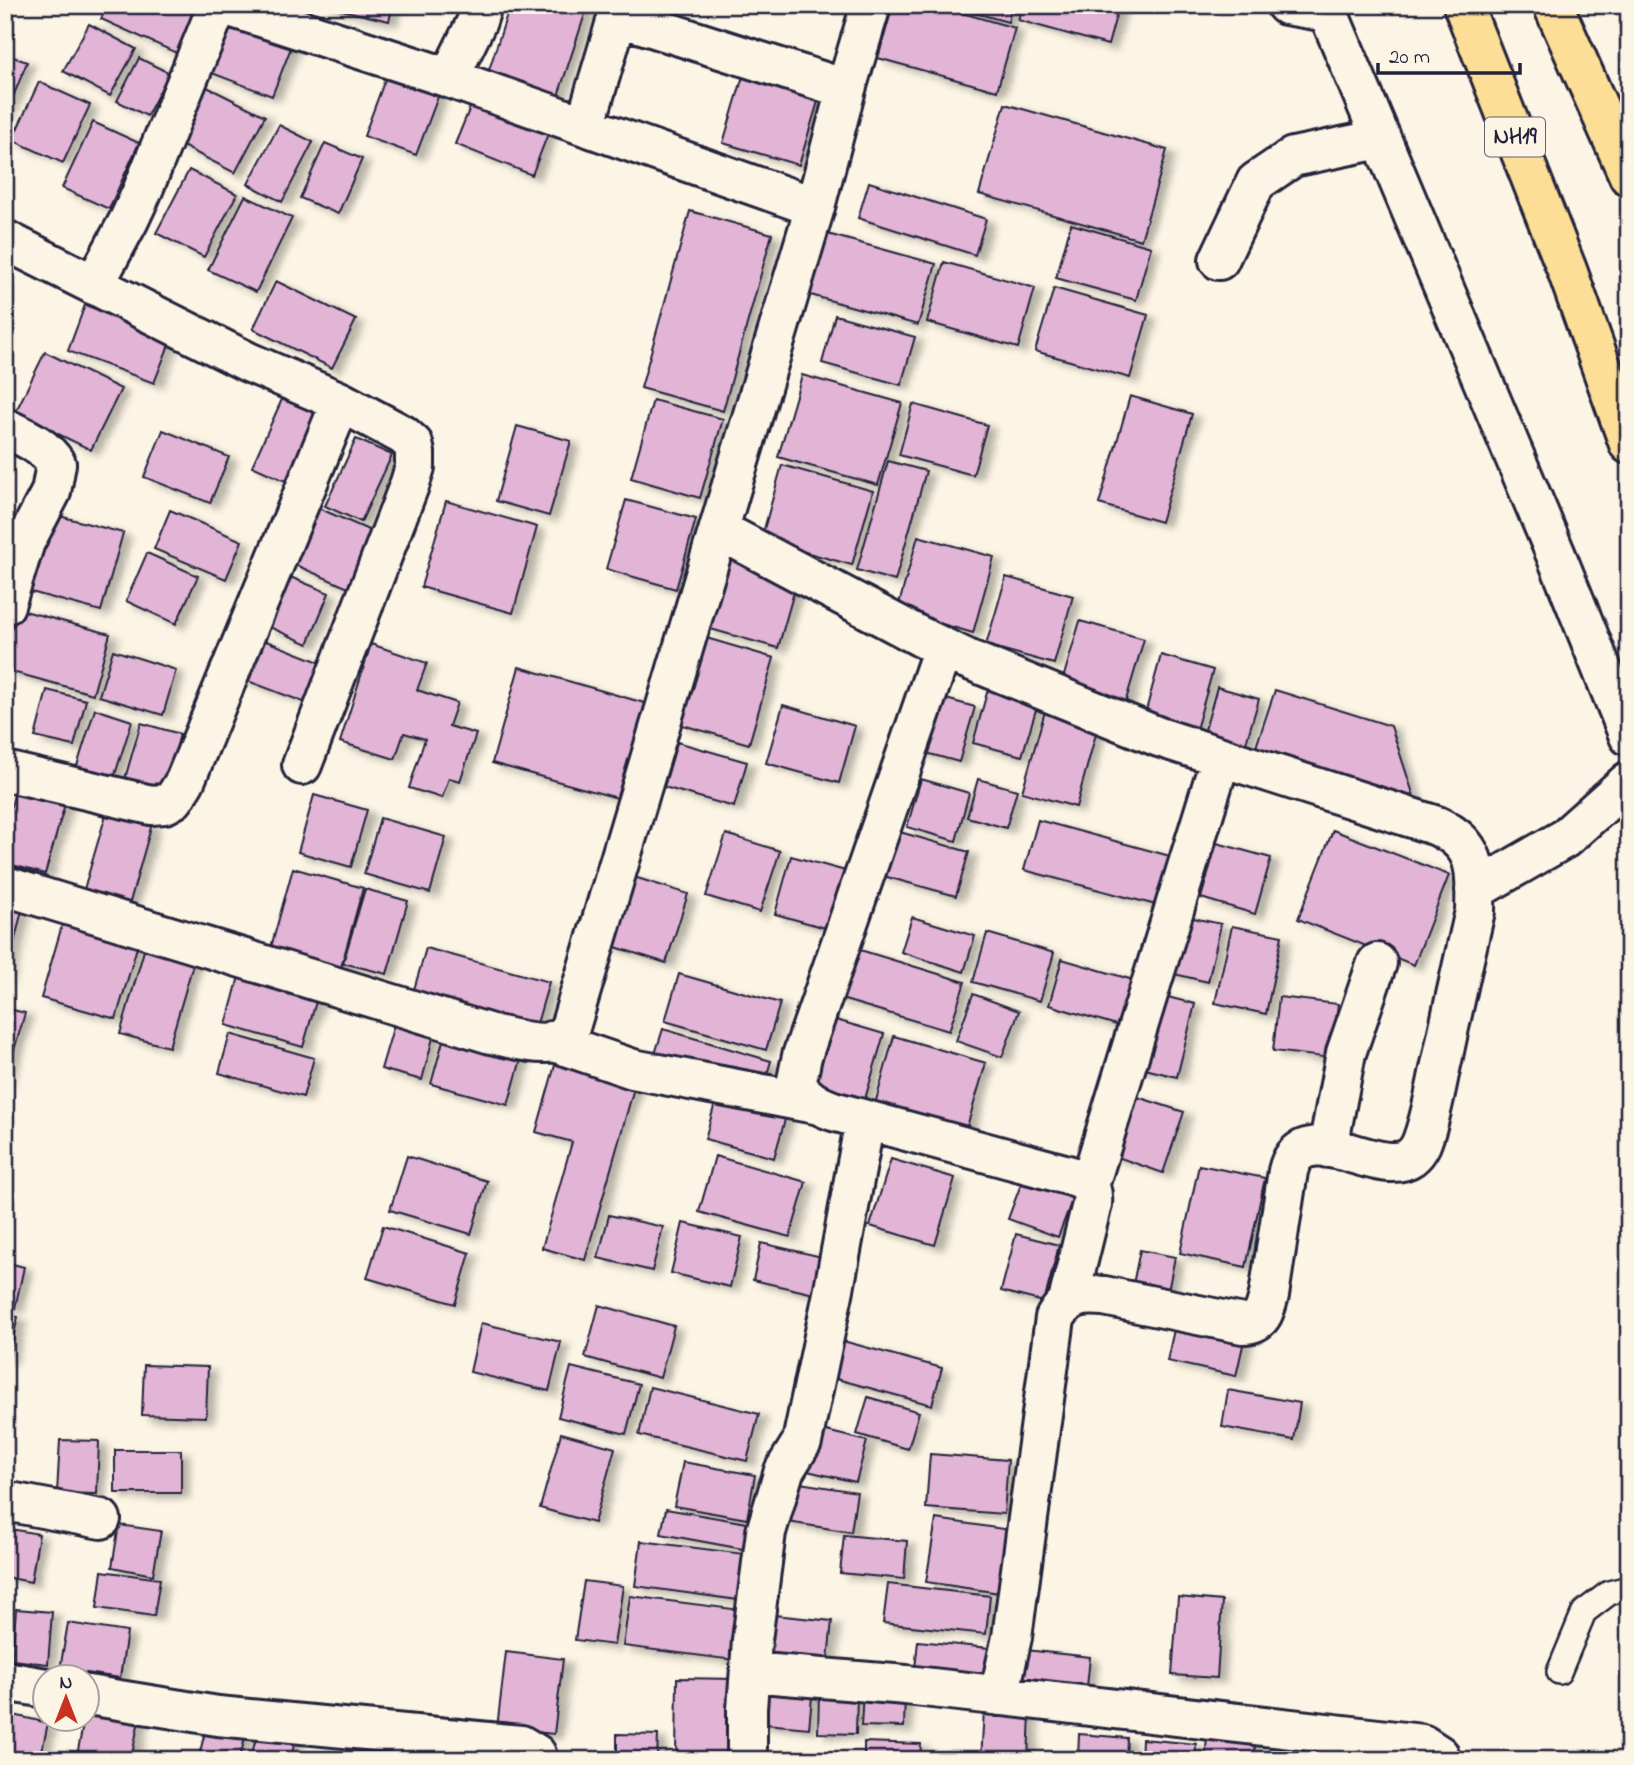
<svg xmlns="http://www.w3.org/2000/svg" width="1634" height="1765" viewBox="0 0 1634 1765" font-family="'Indie Flower',sans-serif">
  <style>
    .building { fill: #e2b4d6; stroke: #22223b; stroke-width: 2; filter: url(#shadow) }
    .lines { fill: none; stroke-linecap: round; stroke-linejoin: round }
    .lane-casing { stroke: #22223b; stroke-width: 28 }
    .street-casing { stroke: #22223b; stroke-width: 44 }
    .secondary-casing { stroke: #22223b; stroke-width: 44 }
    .highway-casing { stroke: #22223b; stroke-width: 44 }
    .lane { stroke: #fcf5e5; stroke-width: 23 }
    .street { stroke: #fcf5e5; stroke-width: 38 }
    .secondary { stroke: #fcf5e5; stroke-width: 38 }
    .highway { stroke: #fcde96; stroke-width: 38 }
    .labels { text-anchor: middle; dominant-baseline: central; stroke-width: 6; stroke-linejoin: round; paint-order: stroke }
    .shield { fill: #fcf5e5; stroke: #63616e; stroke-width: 2 }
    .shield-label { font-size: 23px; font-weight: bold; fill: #22223b }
  </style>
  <defs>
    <filter id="shadow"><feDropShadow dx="8" dy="4.5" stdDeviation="3.5" flood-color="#0004"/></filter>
  </defs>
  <rect width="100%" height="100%" fill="#fcf5e5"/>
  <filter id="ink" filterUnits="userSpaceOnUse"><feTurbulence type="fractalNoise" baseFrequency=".0143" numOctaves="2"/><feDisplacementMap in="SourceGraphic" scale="14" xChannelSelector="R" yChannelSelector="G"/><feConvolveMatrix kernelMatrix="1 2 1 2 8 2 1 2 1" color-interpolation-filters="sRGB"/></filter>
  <g filter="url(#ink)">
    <!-- building -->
    <path class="building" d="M107,5H185L200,12L181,55L101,19Z
      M320,5H393L389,21Z
      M510,5H588L558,96L488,73Z
      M893,5H934L1015,28L997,91L878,58Z
      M946,5H1012L1008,22Z
      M1022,5H1119L1108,45L1018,20Z
      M226,14L294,40L272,96L204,70Z
      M89,24L136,49L110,96L63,71Z
      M5,54L27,62L5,117Z
      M139,58L169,73L147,116L117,101Z
      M387,74L439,94L416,155L364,136Z
      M743,76L819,98L799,165L723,143Z
      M39,82L90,105L63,163L12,140Z
      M201,84L265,116L235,173L171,140Z
      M473,100L549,131L532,175L455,144Z
      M1005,104L1167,150L1141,240L979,194Z
      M93,122L139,143L109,209L62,188Z
      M279,125L313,142L282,202L248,184Z
      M325,143L362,159L338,214L300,198Z
      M189,170L237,194L204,257L156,233Z
      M869,182L986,219L975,255L858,218Z
      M245,196L292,218L256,292L208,270Z
      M690,211L772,234L723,411L641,388Z
      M1071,224L1151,247L1136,300L1056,278Z
      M824,233L936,264L918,325L807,294Z
      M944,262L1035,288L1018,348L927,322Z
      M276,281L356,320L332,368L253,329Z
      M1054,288L1148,315L1130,378L1035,351Z
      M85,305L172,337L154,383L68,351Z
      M835,315L915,337L901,385L822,363Z
      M45,352L121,389L91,450L15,413Z
      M802,375L902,403L878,485L778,457Z
      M1130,396L1192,414L1161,522L1099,504Z
      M283,397L321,414L290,483L252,466Z
      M653,400L723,419L700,498L631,478Z
      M913,404L987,425L973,475L899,455Z
      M517,426L571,441L549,516L496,501Z
      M163,430L229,457L210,503L144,477Z
      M356,439L392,455L361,522L325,506Z
      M888,461L926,471L895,581L857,570Z
      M782,465L873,491L852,565L761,540Z
      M626,500L696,519L676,589L606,569Z
      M446,501L537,527L513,613L421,587Z
      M316,507L380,535L355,591L291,563Z
      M170,510L242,541L226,579L154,549Z
      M52,514L123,533L101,611L31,592Z
      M918,536L994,557L973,633L897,611Z
      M147,553L198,576L176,624L126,601Z
      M728,553L799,574L778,648L707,628Z
      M288,576L329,593L308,644L267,626Z
      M1006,577L1073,596L1054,664L986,645Z
      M17,609L110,634L93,694L5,670V652Z
      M1080,621L1144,639L1124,707L1060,689Z
      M256,637L322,663L306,703L240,678Z
      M703,637L774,658L749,744L679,724Z
      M371,644L427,663L417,690L457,703L449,726L476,734L460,781L449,778L442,798L409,788L425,739L404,733L395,759L340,742Z
      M113,650L176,670L163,715L99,696Z
      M1161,655L1213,670L1195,733L1144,718Z
      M519,667L648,704L621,799L492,763Z
      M991,678L1041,693L1022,756L973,743Z
      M1217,687L1259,699L1241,760L1200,748Z
      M47,690L86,700L74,746L35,737Z
      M1275,690L1391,726L1420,815L1250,765Z
      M935,696L975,707L959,762L919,751Z
      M1047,704L1100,719L1076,807L1022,792Z
      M783,705L855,726L839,783L766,763Z
      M95,709L132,721L112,784L75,772Z
      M141,723L180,734L164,794L124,782Z
      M677,742L747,762L734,807L664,787Z
      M20,776L69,790L45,874L5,863V826Z
      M921,779L969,793L956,841L907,827Z
      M978,779L1017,790L1006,828L967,817Z
      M314,795L367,810L351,867L298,852Z
      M107,811L152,824L128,909L82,896Z
      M380,818L446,837L430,893L364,874Z
      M1038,820L1170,856L1156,905L1024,870Z
      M893,830L969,852L956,896L880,875Z
      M1333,830L1449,875L1414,965L1298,919Z
      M726,834L780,851L760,912L706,896Z
      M1217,843L1271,858L1255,914L1201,898Z
      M791,856L849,872L833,930L775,914Z
      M293,868L363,888L340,971L270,951Z
      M631,876L688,894L666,963L609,945Z
      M365,889L408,901L387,974L343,963Z
      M5,906L22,910L5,981Z
      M1175,914L1221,924L1208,982L1162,971Z
      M65,915L140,937L116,1019L41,998Z
      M912,917L975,936L964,972L901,952Z
      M1232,926L1282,936L1266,1014L1215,1003Z
      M987,933L1054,953L1040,1001L973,982Z
      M147,940L196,954L169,1047L120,1034Z
      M847,946L965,982L949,1031L831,996Z
      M426,948L549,982L534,1034L411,1000Z
      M1062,959L1133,980L1120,1026L1049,1005Z
      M241,969L319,991L303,1047L226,1025Z
      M679,974L780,1003L766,1050L665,1021Z
      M1152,993L1195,1004L1177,1077L1133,1066Z
      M973,994L1019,1011L1002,1057L956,1041Z
      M1279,997L1338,1004L1331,1058L1273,1051Z
      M5,1008L25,1013L5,1081Z
      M826,1017L884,1034L865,1099L807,1082Z
      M396,1018L435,1030L422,1080L381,1069Z
      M663,1029L771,1061L762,1092L653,1060Z
      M446,1030L523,1052L508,1105L431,1084Z
      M230,1034L314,1058L303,1097L219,1073Z
      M894,1036L986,1063L966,1130L875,1104Z
      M557,1058L636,1081L585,1260L542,1248L572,1142L536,1132Z
      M719,1089L788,1109L774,1158L705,1139Z
      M1125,1093L1184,1112L1163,1173L1103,1152Z
      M407,1156L487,1181L471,1234L390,1210Z
      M715,1156L806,1182L790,1237L699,1212Z
      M891,1159L955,1178L935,1245L870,1226Z
      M1199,1165L1265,1178L1246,1267L1180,1253Z
      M1027,1168L1077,1187L1058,1237L1008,1219Z
      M609,1215L663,1227L652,1271L598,1258Z
      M683,1223L742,1237L730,1287L671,1273Z
      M383,1226L470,1253L455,1304L367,1278Z
      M1016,1234L1059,1245L1044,1302L1001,1291Z
      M761,1243L831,1259L823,1296L753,1280Z
      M1140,1250L1175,1257L1165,1306L1130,1299Z
      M5,1262L24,1267L15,1308L5,1305Z
      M599,1305L674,1326L660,1378L585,1357Z
      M5,1314L18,1317L8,1360H5Z
      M1177,1316L1246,1332L1236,1376L1167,1361Z
      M481,1323L561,1342L549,1391L470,1372Z
      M843,1341L942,1368L932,1405L833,1378Z
      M144,1365L208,1367L206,1417L142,1415Z
      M571,1367L639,1384L626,1434L558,1417Z
      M650,1387L759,1414L747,1461L639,1435Z
      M1228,1390L1300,1403L1294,1440L1222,1427Z
      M868,1397L919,1412L908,1449L857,1434Z
      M818,1429L867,1441L856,1482L807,1471Z
      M561,1433L615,1448L594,1523L540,1508Z
      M60,1440L99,1441L97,1494L57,1493Z
      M115,1450H181V1493H115Z
      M930,1454L1008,1460L1004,1514L926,1508Z
      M683,1462L755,1475L747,1519L674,1506Z
      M787,1481L857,1492L851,1532L781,1521Z
      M666,1509L747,1523L743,1549L661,1534Z
      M936,1519L1010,1530L1000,1593L926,1582Z
      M119,1525L161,1531L153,1575L112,1567Z
      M5,1528L39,1534L31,1582L5,1577Z
      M844,1535L907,1541L904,1579L840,1573Z
      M641,1541L752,1555L746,1601L635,1586Z
      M102,1571L160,1579L154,1616L97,1608Z
      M584,1581L623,1586L614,1645L575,1640Z
      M888,1584L990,1596L986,1634L883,1623Z
      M630,1596L741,1610L734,1660L623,1646Z
      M1178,1597L1222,1601L1217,1678L1172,1675Z
      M16,1609L52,1612L48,1664L12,1660Z
      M764,1614L832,1621L828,1659L759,1652Z
      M68,1623L127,1632L120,1678L60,1669Z
      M918,1641L989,1648L984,1685L914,1678Z
      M1016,1649L1090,1657L1086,1697L1011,1689Z
      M506,1652L563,1659L554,1734L497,1728Z
      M677,1678L736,1679L735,1758L676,1757Z
      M758,1680L813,1686L809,1728L754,1723Z
      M863,1691L905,1692L904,1727L861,1726Z
      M819,1692L857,1693L856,1734L818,1733Z
      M88,1703L141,1710L131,1760H76L84,1720H88Z
      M984,1710L1030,1712L1028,1760H981Z
      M5,1713L48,1723L40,1760H5Z
      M208,1720L247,1731L239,1760H198Z
      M1208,1727L1256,1731L1254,1760H1205Z
      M259,1728L296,1738L290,1760H250Z
      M1271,1733L1329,1738L1328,1760H1269Z
      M617,1734L658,1735L657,1760H617Z
      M1079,1734L1127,1738L1126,1760H1078Z
      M349,1735L407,1743L405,1760H346Z
      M1142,1739L1196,1744L1195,1760H1141Z
      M864,1742L921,1744L920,1760H864Z
      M417,1747L479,1760H416Z"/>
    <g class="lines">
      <!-- lane casing -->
      <g class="lane-casing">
        <path id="lane" d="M1559,1672L1584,1612L1609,1593L1629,1588"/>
      </g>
      <!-- street casing -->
      <g class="street-casing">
        <path id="street" d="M224,5L449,78L815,207
          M1286,5L1328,12
          M617,16L846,89
          M449,78L477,21L482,5
          M585,126L621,5
          M5,240L248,362L341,402L403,435L413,444L415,453V467L410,483L302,765
          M1219,260L1256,182L1293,157L1380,139
          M94,285L129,220L142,192L218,5
          M5,428C26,438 44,445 56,464L51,492L25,542L5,605
          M719,530L921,637L967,659L1159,737L1437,826C1478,845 1476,869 1475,911C1464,959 1453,1008 1443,1056C1436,1085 1432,1117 1421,1144C1419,1148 1415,1154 1411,1157C1381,1178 1318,1125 1294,1157C1291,1161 1289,1167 1288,1171L1269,1295C1265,1311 1262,1324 1243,1324L1104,1296C1080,1294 1068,1296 1055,1318L1012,1637L999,1696
          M943,648L802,1056L796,1085C806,1099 817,1105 833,1111L1068,1175C1086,1181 1094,1184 1092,1204L1068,1301
          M5,771L151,805L165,804L174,799L185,781L341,402
          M5,886L491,1034C509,1038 542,1047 559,1041C560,1040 566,1035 568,1034L815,207L846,89L871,5
          M1475,890L1564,839L1629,781
          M551,1041L633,1069L815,1104
          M1328,1148L1346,1053L1377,963
          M1089,1186L1221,757
          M5,1501L101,1519
          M750,1672L906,1685L1422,1744L1439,1755L1440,1760
          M5,1681L46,1688
          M88,1695L218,1716L521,1745L536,1754L538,1760
          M747,1760V1709L752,1640L766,1532L784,1471L802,1442L834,1289L865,1120"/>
      </g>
      <!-- secondary casing -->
      <g class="secondary-casing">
        <path id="secondary" d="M1325,5L1556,555L1629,736"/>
      </g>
      <!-- highway casing -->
      <g class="highway-casing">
        <path id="highway" d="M1463,5L1567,270L1629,444
          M1553,5L1629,176"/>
      </g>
      <!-- lane -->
      <use href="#lane" class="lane"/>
      <!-- street -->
      <use href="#street" class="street"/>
      <!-- secondary -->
      <use href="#secondary" class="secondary"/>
      <!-- highway -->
      <use href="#highway" class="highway"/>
    </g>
  </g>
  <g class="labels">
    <!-- shield labels -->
    <rect class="shield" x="1485" y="117.5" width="60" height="39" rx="5"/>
    <g class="shield-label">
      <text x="1515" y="137">NH19</text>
    </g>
  </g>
  <!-- margin -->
  <rect width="1634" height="1765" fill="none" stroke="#fcf5e5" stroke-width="28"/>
  <rect x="14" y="14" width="1606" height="1737" fill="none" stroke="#22223b" stroke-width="2.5" filter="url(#ink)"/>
  <!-- north arrow -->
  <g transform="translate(66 1698)"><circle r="33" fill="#fcf5e5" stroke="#a5a1a1" stroke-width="2"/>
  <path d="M0-5L12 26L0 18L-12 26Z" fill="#c8321e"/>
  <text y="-10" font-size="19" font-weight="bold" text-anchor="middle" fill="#22223b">N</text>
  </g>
  <!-- scale -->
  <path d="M1378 63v10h142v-10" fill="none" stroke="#22223b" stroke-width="3.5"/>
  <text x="1389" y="63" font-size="21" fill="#22223b" stroke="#fcf5e5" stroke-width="5" paint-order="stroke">20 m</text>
</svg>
